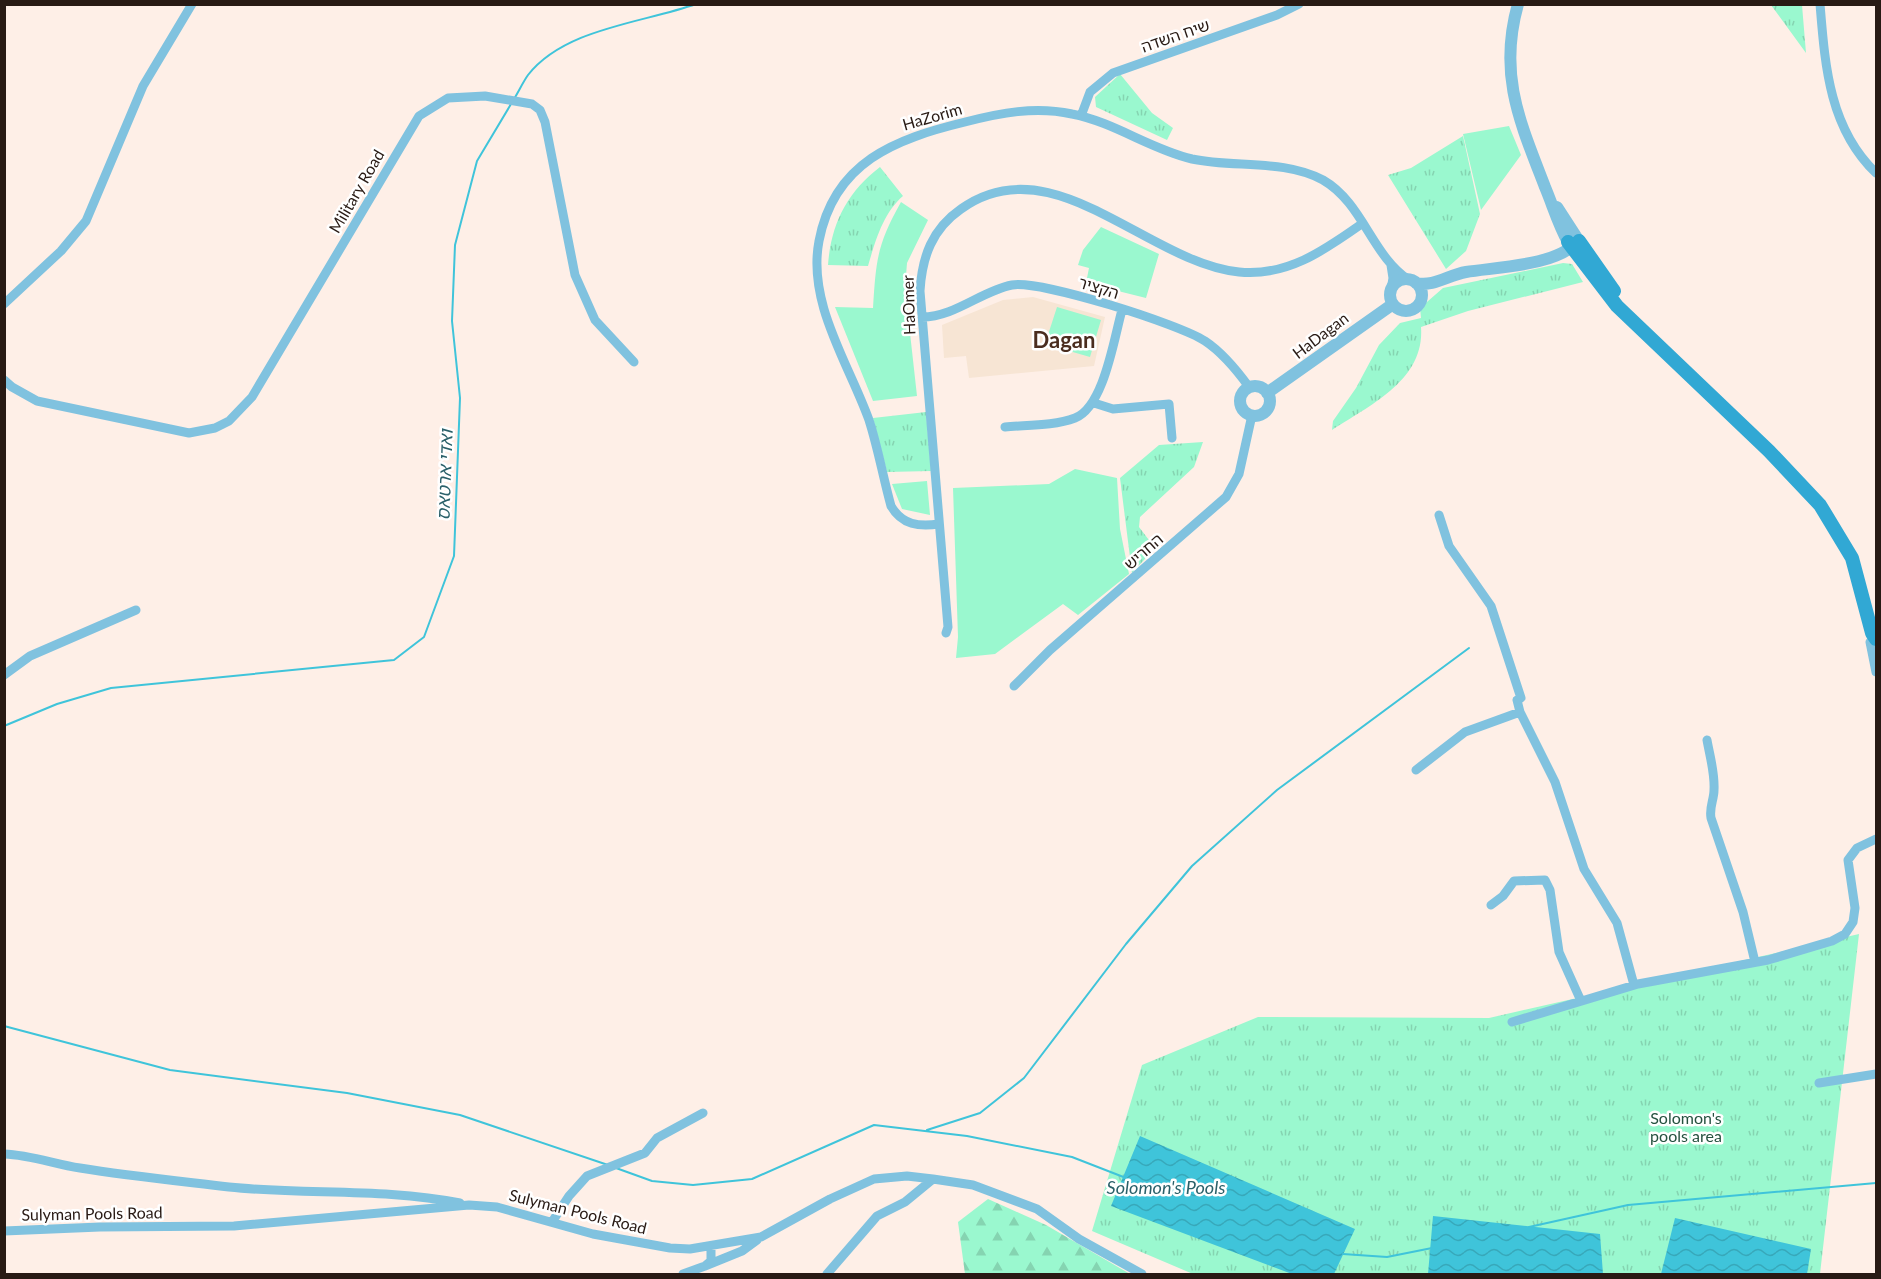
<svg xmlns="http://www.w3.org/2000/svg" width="1881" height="1279" viewBox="0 0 1881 1279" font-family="Lato,'Noto Sans Hebrew',sans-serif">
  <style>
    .education { fill: #f7e5d4 }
    .grass { fill: #9af8cf }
    .forest { fill: url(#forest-firs) }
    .park { fill: url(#park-tufts) }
    .water { fill: url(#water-waves) }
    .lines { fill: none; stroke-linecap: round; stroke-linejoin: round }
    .stream { stroke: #3fc4da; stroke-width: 2 }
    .minor { stroke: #80c2df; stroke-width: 9 }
    .tertiary { stroke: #80c2df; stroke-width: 12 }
    .secondary { stroke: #31a8d4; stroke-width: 14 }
    .labels { text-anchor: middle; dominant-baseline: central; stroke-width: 5; stroke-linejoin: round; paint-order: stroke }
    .street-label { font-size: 16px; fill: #281a14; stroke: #fff }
    .park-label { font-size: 16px; fill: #25513f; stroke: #fff }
    .water-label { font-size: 18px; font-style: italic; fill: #2a6069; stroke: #fff }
    .district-label { font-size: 22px; font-weight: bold; fill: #4a2d1f; stroke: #fff }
  </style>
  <defs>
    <pattern id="forest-firs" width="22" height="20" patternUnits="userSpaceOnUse" patternTransform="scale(1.5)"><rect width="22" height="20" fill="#9af8cf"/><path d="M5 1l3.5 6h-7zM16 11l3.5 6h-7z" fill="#85d4b1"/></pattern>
    <pattern id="park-tufts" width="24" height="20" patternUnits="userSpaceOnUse" patternTransform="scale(1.5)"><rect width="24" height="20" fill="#9af8cf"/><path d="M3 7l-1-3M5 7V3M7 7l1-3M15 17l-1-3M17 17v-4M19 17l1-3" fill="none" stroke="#85d4b1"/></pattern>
    <pattern id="water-waves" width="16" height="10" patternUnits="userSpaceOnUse" patternTransform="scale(1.5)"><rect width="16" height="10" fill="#3fc4da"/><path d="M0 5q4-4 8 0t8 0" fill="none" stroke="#37a8ba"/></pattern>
  </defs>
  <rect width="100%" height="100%" fill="#feefe7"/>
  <!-- education -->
  <path class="education" d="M1033,297L1105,317L1094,366L969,378L966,356L944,358L942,325L1003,300Z"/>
  <!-- grass -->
  <path class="grass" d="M1509,126L1521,155L1481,210L1463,134Z
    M901,202L928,220L907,263L905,288L917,396L873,401L835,307L873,308C876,260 877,245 901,202Z
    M1101,227L1159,254L1146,298L1086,283L1089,268L1078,265L1083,250Z
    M1057,307L1101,320L1090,357L1045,344Z
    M1075,469L1117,478L1120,529L1129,574L1078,615L1063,604L995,654L956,658L958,637L953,488L1049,484Z
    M927,481L930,515L902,509L892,484Z"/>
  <!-- forest -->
  <path class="forest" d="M988,1199L1046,1225L1130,1274H965L958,1222Z"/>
  <!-- park -->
  <path class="park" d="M1771,5H1802L1806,53Z
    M1120,74L1152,113L1173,128L1167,140L1096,107L1095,97Z
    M1463,136L1480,214L1466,251L1446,269L1388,175L1411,168Z
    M880,167L903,196C883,213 875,242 868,266L828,265C831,224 847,192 880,167Z
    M1563,263L1572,264L1583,282L1468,311L1421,327C1425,380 1370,405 1332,430L1333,421L1356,388L1379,345L1400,323L1421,318L1420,308L1443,288Z
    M926,412L931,471L887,472L873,418Z
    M1203,442L1194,467L1140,517L1139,527L1155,548L1132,573L1120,478L1159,445Z
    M1859,934L1820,1274H1193L1092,1231L1142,1065L1258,1017L1489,1018Z"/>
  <!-- water -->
  <path class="water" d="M1140,1136L1355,1229L1334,1274H1292L1111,1206Z
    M1433,1216L1600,1234L1603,1274H1428Z
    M1675,1218L1811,1249L1807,1274H1661Z"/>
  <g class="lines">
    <!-- stream -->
    <path class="stream" d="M514,99C519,91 523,82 528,75C565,28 643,23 696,4
      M4,726L57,704L111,688L394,660L424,637L454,556L460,398L452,321L455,245L477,161L511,104
      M4,1026L170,1070L347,1093L460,1115L608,1165
      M927,1130L980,1113L1024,1078L1126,944L1192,866L1277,790L1469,648
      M616,1168L652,1181L693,1185L752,1179L874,1125L967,1136L1072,1157L1126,1178
      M1529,1227L1628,1205L1876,1183
      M1343,1254L1387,1257L1432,1248"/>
    <!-- minor -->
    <path class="minor" d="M1820,4C1825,65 1829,128 1876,173
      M1081,116L1090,92L1113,73L1277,15L1299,4
      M1391,265L1393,278L1391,290
      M4,304L61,251L86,221L143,86L192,4
      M922,317C955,317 981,291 1012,285C1041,280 1179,324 1205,341C1223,353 1236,369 1249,387
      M4,380L12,387L37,401L189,433L215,428L229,421L252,397L419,116L448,98L485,96L532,104L540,110L545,122L575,275L595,320L634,362
      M1094,403L1113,409L1169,404L1172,438
      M1005,427C1027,425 1054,426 1075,418C1104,407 1114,338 1122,310
      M939,524C919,527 902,525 891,506C883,477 878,448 869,420C849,364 807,303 819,241C834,162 895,139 965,122C1000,113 1035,106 1072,114C1114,122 1150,149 1192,159C1234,168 1284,159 1323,180C1363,203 1372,256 1409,280
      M946,633L948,627L920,291C922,257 932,229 961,209C1052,143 1148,263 1239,272C1288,277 1326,249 1363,223
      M1870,642L1876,672
      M4,675L30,656L136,610
      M1014,686L1050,650L1226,497L1239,474L1252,415
      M1520,712L1555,782L1584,869L1617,923L1634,985
      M1707,740C1710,757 1715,773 1714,790C1714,800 1709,807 1711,818L1743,912L1755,962
      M1416,770L1465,732L1520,712L1517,700L1521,698L1491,606L1449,546L1439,515
      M1491,905L1503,896L1514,881L1545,880L1550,890L1559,952L1581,1001
      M1512,1022L1638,984L1768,960L1832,941L1845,934L1853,922L1855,908L1848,860L1857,848L1876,839
      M1819,1083L1876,1074
      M4,1154C31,1155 54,1164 80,1168C129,1176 179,1181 229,1187C306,1195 384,1188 460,1203
      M552,1222L569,1196L587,1176L645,1153L657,1138L703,1113
      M4,1231L100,1227L234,1226L469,1205L497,1207L593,1234L670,1248L690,1249L761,1237L830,1199L874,1179L907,1176L933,1179L973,1185L1037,1209L1079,1239L1142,1274
      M705,1266L742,1251L757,1240
      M683,1274L705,1266L711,1261V1246
      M827,1274L877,1216L905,1202L933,1179"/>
    <!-- tertiary -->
    <path class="tertiary" d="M1518,4C1498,75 1520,122 1545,187C1553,206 1558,224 1568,242
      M1557,207L1579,241
      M1390 295a16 16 0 1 1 32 0a16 16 0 1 1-32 0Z
      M1416,283C1434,287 1448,275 1466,272C1496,267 1556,266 1577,242
      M1240 401a15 15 0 1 1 30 0a15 15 0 1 1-30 0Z
      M1267,393L1393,304"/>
    <!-- secondary -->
    <path class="secondary" d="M1579,241L1614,291
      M1568,242L1617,306L1769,451L1820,505L1852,558L1872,633L1876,639"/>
  </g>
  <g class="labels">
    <!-- street labels -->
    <g class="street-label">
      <text transform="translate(1175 35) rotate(-19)">שיח השדה</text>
      <text transform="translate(932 116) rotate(-16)">HaZorim</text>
      <text transform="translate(356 191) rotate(-60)">Military Road</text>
      <text transform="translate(1099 287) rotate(17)">הקציר</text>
      <text transform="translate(908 305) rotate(-92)">HaOmer</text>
      <text transform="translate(1320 335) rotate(-37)">HaDagan</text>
      <text transform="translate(1143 551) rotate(-41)">החריש</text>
      <text transform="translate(578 1211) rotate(14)">Sulyman Pools Road</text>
      <text transform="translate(92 1213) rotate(-1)">Sulyman Pools Road</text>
    </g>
    <!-- park labels -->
    <g class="park-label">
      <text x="1686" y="1117">Solomon's<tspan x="1686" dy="18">pools area</tspan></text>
    </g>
    <!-- water labels -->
    <g class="water-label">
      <text transform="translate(444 475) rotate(-88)">ואדי ארטאס</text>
      <text x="1166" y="1187">Solomon's Pools</text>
    </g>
    <!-- district labels -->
    <g class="district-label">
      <text x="1064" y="339">Dagan</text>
    </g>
  </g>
  <!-- border -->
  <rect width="1881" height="1279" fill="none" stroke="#281a14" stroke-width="12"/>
</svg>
